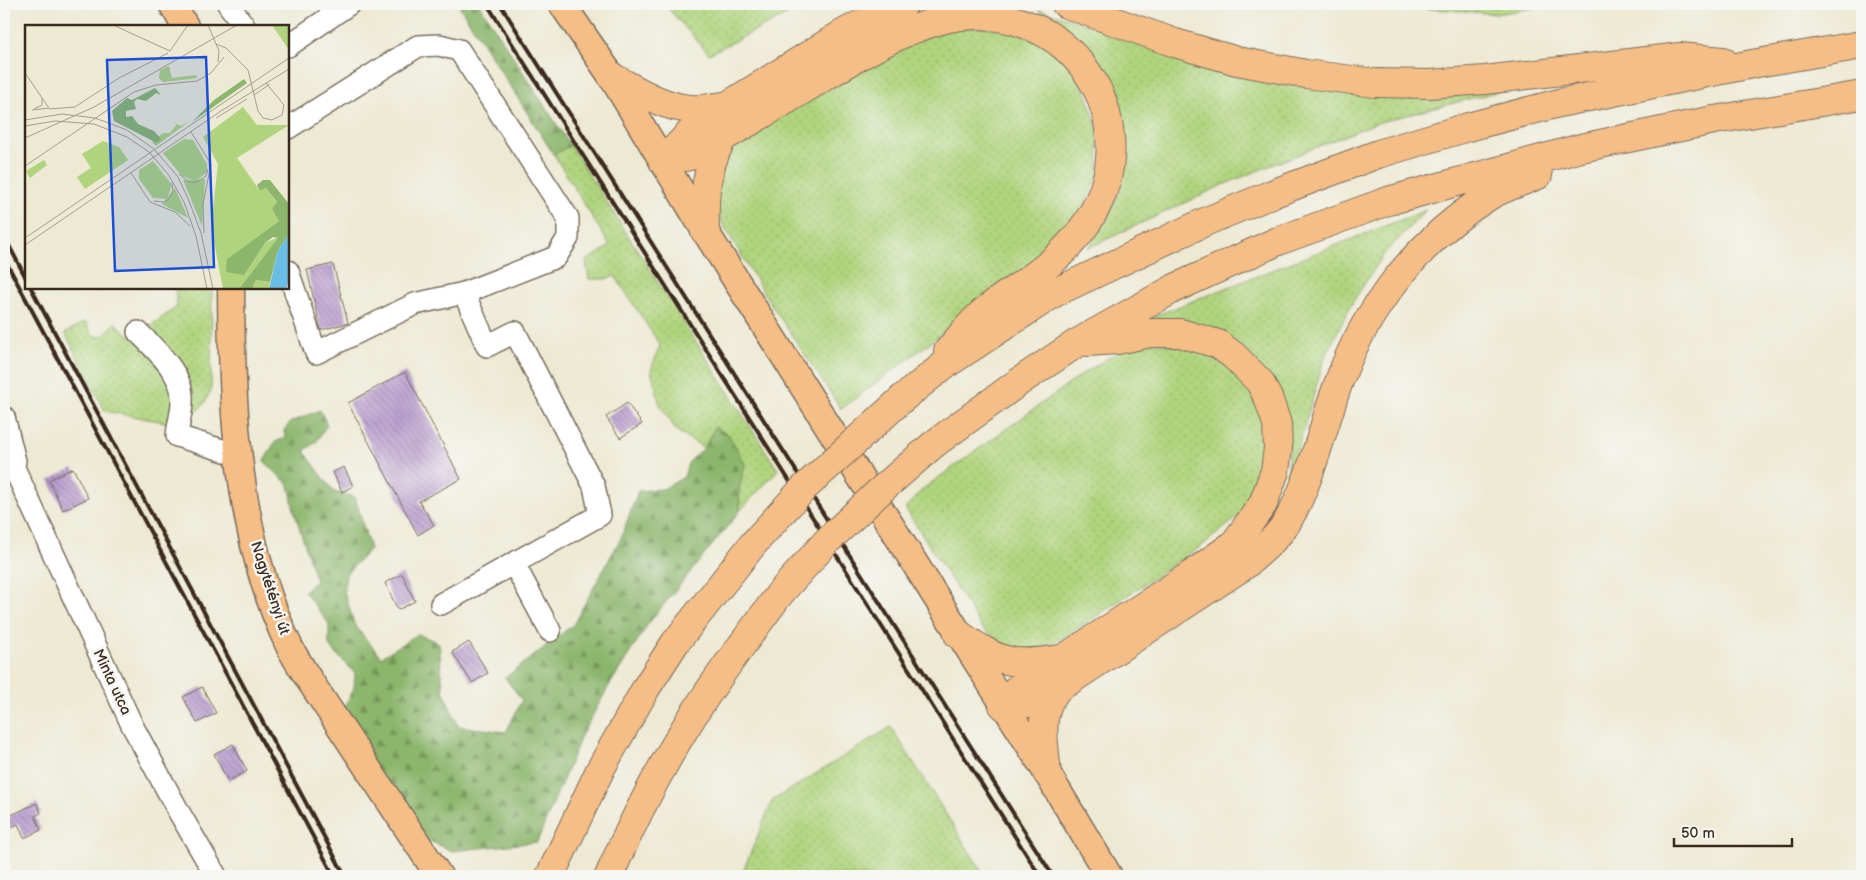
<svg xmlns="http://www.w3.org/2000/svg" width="1866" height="880" viewBox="0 0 1866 880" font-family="'Balsamiq Sans',sans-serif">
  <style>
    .green { fill: url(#green-dots); stroke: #757f4e }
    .forest { fill: url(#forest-firs); stroke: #637045 }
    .building { fill: url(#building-back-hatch) }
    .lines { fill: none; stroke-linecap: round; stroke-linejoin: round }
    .minor-casing { stroke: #796d5d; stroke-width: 24 }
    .major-casing { stroke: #796d5d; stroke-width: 29 }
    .highway-casing { stroke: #796d5d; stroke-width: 30 }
    .minor { stroke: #fff; stroke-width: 21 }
    .major { stroke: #f6be87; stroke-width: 26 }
    .highway { stroke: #f6be87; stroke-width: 28 }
    .rail { stroke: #3b2a1e; stroke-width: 4 }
    .highway-bridge-casing { stroke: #796d5d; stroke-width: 30; stroke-linecap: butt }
    .highway-bridge { stroke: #f6be87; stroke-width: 28 }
    .labels { text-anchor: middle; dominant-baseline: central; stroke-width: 5; stroke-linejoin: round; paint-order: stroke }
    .street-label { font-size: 15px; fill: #3b2a1e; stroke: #f6f6f2 }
    .inset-road { fill: none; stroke: #a69d8b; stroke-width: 1 }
    .view { fill: #1d4ed8; fill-opacity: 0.15; stroke: #1d4ed8; stroke-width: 2.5 }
    .inset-edge { fill: none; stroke: #3b2a1e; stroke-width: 2.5 }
  </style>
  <defs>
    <pattern id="green-dots" width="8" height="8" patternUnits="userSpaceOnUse" patternTransform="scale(1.25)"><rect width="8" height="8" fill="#afd47d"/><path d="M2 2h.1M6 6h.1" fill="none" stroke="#97b66c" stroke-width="1.8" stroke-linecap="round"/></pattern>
    <pattern id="forest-firs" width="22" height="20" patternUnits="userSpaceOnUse" patternTransform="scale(1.25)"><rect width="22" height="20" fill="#8bb66c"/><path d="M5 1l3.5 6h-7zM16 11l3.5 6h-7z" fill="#739458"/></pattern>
    <pattern id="building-back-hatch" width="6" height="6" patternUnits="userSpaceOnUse" patternTransform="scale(1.25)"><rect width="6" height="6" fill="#b597cd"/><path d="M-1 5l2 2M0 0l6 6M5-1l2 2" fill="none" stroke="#947ba6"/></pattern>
  </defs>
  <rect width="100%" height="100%" fill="#f6f6f2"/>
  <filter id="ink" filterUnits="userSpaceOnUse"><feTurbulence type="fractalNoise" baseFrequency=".02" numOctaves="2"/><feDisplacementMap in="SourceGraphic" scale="10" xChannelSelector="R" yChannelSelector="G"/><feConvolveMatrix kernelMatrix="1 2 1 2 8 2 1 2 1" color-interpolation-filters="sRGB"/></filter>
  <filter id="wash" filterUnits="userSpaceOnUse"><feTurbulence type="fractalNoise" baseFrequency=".0096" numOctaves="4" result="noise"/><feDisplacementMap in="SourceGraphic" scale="20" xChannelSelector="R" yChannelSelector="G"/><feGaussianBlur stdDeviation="1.12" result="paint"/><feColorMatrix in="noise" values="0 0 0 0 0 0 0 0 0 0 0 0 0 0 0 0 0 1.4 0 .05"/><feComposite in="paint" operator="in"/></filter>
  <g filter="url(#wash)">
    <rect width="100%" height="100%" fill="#ede9d3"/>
    <!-- green -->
    <path class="green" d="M664,4H808L709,54Z
      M1372,4H1560L1496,14Z
      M1038,9L1096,27L1189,60L1501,91L1376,123L1225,184L1088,248C1102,228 1114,209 1121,184C1133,144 1116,75 1086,45C1072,32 1053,21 1038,9Z
      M984,27L1021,33L1062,54L1084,86L1098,130L1099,176L1073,230L1046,256L841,409L765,295L721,221L712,191L734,144L906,44L946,29Z
      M570,145L778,470L740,511L739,488L745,463L715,428L704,448L677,431L660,405L651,370L660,345L615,276L605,279H589L586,261L610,246L554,155Z
      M1426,210L1384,254L1352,303L1325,357L1287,484L1289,441L1217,330L1149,318Z
      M175,288H212L211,390L204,404L196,412L170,423L105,411L65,333L85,322L92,334L99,337L105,334L115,323L133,338L177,307Z
      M1126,342H1153L1198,349L1230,366L1251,392L1264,422L1266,453L1257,490L1239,516L1203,545L1065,637L1035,651L1002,644L982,628L905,508L924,488L1084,373L1113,355Z
      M891,727L985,876H741L772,801Z"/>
    <!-- forest -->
    <path class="forest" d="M458,4H479L570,145L554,155Z
      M320,410L327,425L316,442L304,451L334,492L355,497L370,549L346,574L344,592L355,626L381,657L418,634L439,643L443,690L458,726L506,732L522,700L505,678L573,625L621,538L638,491L663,489L684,477L688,463L704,448L715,427L729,435L745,464L739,488L740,511L648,624L609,686L582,734L537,842L452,851L421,837L341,715L354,688L355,673L329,646V624L304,591L316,581L294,510L289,485L264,461L275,442L285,438L284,430L291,422Z"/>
    <g id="blocks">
      <!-- building -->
      <path class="building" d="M333,264L348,323L321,330L307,270Z
        M405,372L461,479L419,501L434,525L418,535L348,403Z
        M627,403L642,424L620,438L606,417Z
        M344,467L353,486L342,492L333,472Z
        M73,468L88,498L63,510L49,480Z
        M402,574L415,601L398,610L385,583Z
        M469,642L488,673L472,683L452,652Z
        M202,687L216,713L197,723L183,697Z
        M233,744L247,771L228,781L214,754Z
        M37,803L41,813L35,816L41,830L24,838L18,824L10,828L5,818Z"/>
    </g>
  </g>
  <g filter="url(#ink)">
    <use href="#blocks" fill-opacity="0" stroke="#796d5d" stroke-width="1"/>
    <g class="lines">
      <!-- minor casing -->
      <g class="minor-casing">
        <path id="minor" d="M228,4L244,26
          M288,46L349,4
          M288,128L418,46L439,45L459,50L568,218V238L556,257L464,293
          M288,271L316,353L415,304L464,293L487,346L515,332L594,486L600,515L441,604
          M138,332C154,348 182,373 182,397C183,410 178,423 177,436L238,455
          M4,417L15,461
          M4,446L132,725L180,814L216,876
          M514,564L550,631"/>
      </g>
      <!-- major casing -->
      <g class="major-casing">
        <path id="major" d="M172,4L185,26
          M562,4L612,77L705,231L1047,773L1109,876
          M231,288C232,410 236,536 290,648C296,659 303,670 310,681L439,876"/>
      </g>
      <!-- highway casing -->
      <g class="highway-casing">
        <path id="highway" d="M1066,4L1175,43L1237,61L1306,74L1375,83L1429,84L1485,80L1680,57L1723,61
          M612,77C637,90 662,107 691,109C702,110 714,107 725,106
          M663,161L690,156C736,131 781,103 826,76C866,52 903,29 949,18C990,9 1039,22 1069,51C1093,74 1107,103 1110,136C1115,193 1083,239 1039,272C1022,285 1003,296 986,310C972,321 960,337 948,351
          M663,161L694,129L727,106L844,33L888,10L904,4
          M705,231C704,195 705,171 722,139
          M903,398L943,366L1056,292L1207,221L1272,194L1378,154L1468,127L1559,103L1752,64L1862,45
          M934,444L1023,379L1077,343L1175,288L1278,241L1388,201L1581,148L1714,120L1862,95
          M958,634C1000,662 1009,667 1060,659
          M1003,705L1027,703L1057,689L1245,565C1260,552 1276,539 1287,522C1310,483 1322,430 1337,387C1364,309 1419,240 1489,196C1504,187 1522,182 1538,175
          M1003,705L1017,689L1191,575L1234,544L1263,504L1275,471L1278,448L1277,424L1269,400L1260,382L1234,356L1218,344L1180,333H1150L1117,340L1088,342
          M1047,773C1045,752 1040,727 1047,706C1049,700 1054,694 1057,689
          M550,876L601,768L646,688L675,643L754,543
          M609,876C630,827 656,776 684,730C713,682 748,637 781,592"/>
      </g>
      <!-- minor -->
      <use href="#minor" class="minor"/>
      <!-- major -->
      <use href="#major" class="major"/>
      <!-- highway -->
      <use href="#highway" class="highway"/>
      <!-- rail -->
      <path class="rail" d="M487,4L1040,876
        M500,4L1053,876
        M4,236L26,278
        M4,258L334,876
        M31,288L345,876"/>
      <!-- highway-bridge casing -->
      <g class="highway-bridge-casing">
        <path id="highway-bridge" d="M754,543L804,488L903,398
          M781,592L828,540L880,491L934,444"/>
      </g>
      <!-- highway-bridge -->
      <use href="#highway-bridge" class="highway-bridge"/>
    </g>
  </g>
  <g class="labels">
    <!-- street labels -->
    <g class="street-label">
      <text transform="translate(270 588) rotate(72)">Nagytétényi út</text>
      <text transform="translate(112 682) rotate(65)">Minta utca</text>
    </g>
  </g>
  <!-- overview -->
  <g transform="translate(25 25)">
    <rect width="264" height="264" fill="#ede9d3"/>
    <path d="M247,0H264V25ZM144,41L147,53L170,50L173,53L138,57L134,53L135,45ZM218,82L232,100H264L212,133L235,166L241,163L252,178L247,184L254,196L202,234L219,249L240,218L254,212L214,264H198L186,200L193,139L178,112ZM166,95L131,121L127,117L138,108H145L152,99L156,101ZM159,114L168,115L182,139V147L171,156L157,151L138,128ZM78,116L94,122L103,135L60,164L52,152L66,143L57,129ZM19,135L22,140L5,153L1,146ZM128,136L147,160L142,174L128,173L114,154V145ZM180,154L177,201L158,155ZM150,163L163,193L137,179ZM231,255L245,257L244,264H227Z" fill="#afd47d"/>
    <path d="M219,54L222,58L167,97L189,75ZM130,63L136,70L131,68L121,76L112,74L109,77L111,84L101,86V92L107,91L113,99L129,106L136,114L132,118L89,96L87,86L102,73L107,75ZM238,155H245L264,179V210L253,225L245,257L231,255L227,264H214L253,213L248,212L240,218L219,250L201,247L202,234L254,196L247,184L252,177L241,163L235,166L232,160Z" fill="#8bb66c"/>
    <path d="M264,210V255L261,264H244L253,225Z" fill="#6abee6"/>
    <path class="inset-road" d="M88,0L145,26M183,0L194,26L193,37M191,19L201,23L223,45L233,86L238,93L247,95L257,90L259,80L241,58M145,26L163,0M0,48L24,83L7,85M229,70L245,59M9,84L17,80V73M24,84L50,82L94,53L143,28M191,93L222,74M0,95L37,89L70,93L102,105L129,124L153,152L164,176L176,208L188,264M0,101L30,96L69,99L102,112L124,127L143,149L159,177L171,211L182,264M166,107L186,139L178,179L179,208M0,113L69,82L212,0M0,141L109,67L131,60L172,56L186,48L199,32M106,148L125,177L150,187L165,201M154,149L164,157H172L181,151L183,144M129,176L139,177L144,174L148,166L147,158M0,213L264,33M0,220L196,86L264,44"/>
    <path class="view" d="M181,32L189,242L90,246L82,35Z"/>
    <rect width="264" height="264" class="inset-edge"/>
  </g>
  <!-- margin -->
  <rect width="1866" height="880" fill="none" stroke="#f6f6f2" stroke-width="20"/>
  <!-- scale -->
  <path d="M1674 838v8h118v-8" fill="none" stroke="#3b2a1e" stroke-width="2.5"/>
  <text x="1681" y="838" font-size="15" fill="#3b2a1e" stroke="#f6f6f2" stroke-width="4" paint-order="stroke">50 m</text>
</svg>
